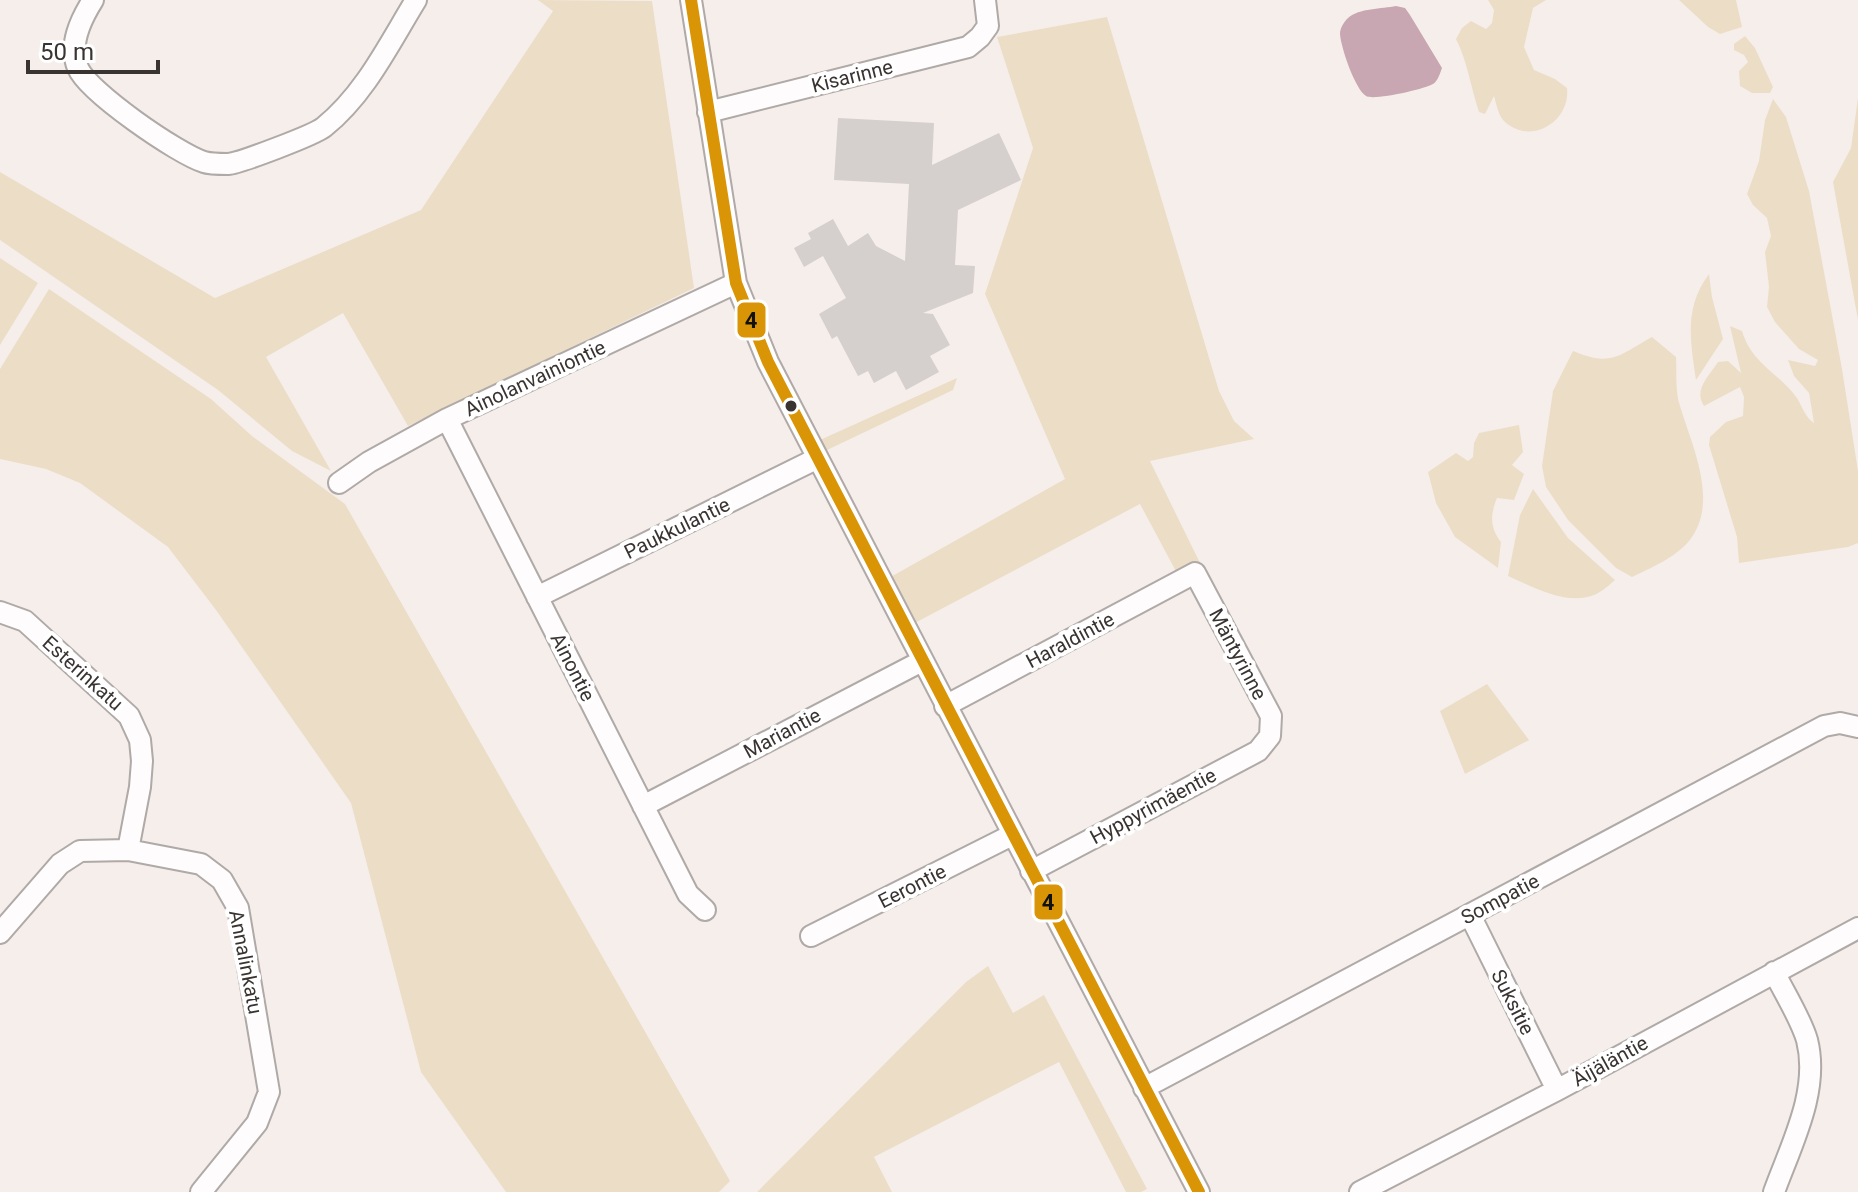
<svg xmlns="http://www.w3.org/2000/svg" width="1858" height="1192" viewBox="0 0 1858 1192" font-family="Roboto,sans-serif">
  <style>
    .green { fill: #ecdec6 }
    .water { fill: #c8a7b2 }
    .building { fill: #d5cfcd }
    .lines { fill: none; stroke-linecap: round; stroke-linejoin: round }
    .minor-casing { stroke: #afa9a7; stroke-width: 24 }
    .minor { stroke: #fefcfc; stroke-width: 20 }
    .bus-1-casing { stroke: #fff; stroke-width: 18 }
    .bus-1 { stroke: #da9507; stroke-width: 12 }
    .bus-dot { fill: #393331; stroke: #fff; stroke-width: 3 }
    .labels { text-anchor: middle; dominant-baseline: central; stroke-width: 8; stroke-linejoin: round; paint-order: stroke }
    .street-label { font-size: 20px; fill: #393331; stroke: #fff }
    .line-badge { stroke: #fff; stroke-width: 3 }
    .pale-badge-label { font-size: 22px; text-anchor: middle; font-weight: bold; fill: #111 }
  </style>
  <rect width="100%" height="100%" fill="#f6eeeb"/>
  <!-- green -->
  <path class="green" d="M538,0L652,1L694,288L408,426L343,313L266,357L331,471L292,451L218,390L0,240V172L215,298L421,210L553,11Z
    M1488,0H1546L1533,8L1524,47L1534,70L1555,79L1567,88C1571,122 1529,147 1503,120C1498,114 1496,103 1494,96L1485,114L1479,112C1471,88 1467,60 1456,39L1462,28L1471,21L1486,29L1492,23L1494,10Z
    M1679,0H1736L1742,27L1720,34L1708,27Z
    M1107,17L1219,391L1234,421L1254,439L1150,461L1201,565L1179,577L1140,504L911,625L887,579L1065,479L985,294L1033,148L997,37Z
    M1745,36L1755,48L1773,87L1770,93H1752L1740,86L1739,71L1748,62L1744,55L1734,50V44Z
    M1858,98V320L1833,182L1851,148Z
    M1773,99L1786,117L1809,191L1842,369L1858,471V543L1848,547L1739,563L1737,537L1709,445L1710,437L1726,422L1743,416L1744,397L1740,387L1704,406C1693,390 1709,376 1718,362L1728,361L1741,373L1730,326L1742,331C1752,364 1778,372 1797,398C1803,408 1805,417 1814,423L1809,393L1794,376L1788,360L1815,366L1818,360L1799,349L1775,322L1767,307L1769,287L1765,252L1771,236L1767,218L1753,205L1747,194L1759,161L1765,120Z
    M0,258L38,283L0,345Z
    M1709,274L1712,297L1723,339L1696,380C1690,341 1684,307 1709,274Z
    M49,289L211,399L252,436L345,504L730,1181L719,1192H506L421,1072L351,803L216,610L168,547L80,483L46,469L0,459V369Z
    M1652,337L1676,357C1677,373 1675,391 1680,406C1692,446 1720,503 1689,541C1676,557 1651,568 1632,577L1616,568L1568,520L1546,487L1542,466L1553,391L1573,351C1611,367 1618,356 1652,337Z
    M957,378L953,390L825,451L820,440Z
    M1519,425L1523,452L1512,465L1524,474L1514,500L1497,498C1490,515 1490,528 1501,542L1498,568L1455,537L1436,503L1428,472L1456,453L1468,461L1473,457L1474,443L1479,433Z
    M1533,489L1568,538L1615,580C1609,585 1602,592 1594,595C1566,606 1533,587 1508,576L1520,515Z
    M1487,684L1529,740L1465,774L1440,711Z
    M988,966L1013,1013L1044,995L1147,1189L1141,1192H1126L1059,1062L874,1157L892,1192H757L966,982Z"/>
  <!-- water -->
  <path class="water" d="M1396,6L1405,8L1410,15L1442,68C1440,73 1438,81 1433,84C1425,89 1373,101 1366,96C1355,89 1341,48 1340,34C1340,28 1344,22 1348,18C1359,8 1382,9 1396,6Z"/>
  <!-- building -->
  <path class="building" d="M838,118L934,123L932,165L999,133L1021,180L958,210L955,265L975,266L973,293L923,313L933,314L950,345L930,356L939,372L906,390L896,371L874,383L868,371L858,376L837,336L832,339L819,314L846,298L823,256L804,267L794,248L811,239L808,233L833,219L848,246L868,233L876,246L905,261L909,184L834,180Z"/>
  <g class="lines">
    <!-- minor casing -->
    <g class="minor-casing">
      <path id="minor" d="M93,0C81,19 68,45 78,68C88,92 178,154 204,162C210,164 221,164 228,164C240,163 314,135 324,127C365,94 389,44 416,0
        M691,0L736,283L768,362L1199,1192
        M708,112L968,47L980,37L988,26L985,0
        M447,419L688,894L705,910
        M339,483L369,462L447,419L736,283
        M537,597L816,459
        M0,612L25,621L129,716L140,740L142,761L140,787L128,850
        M945,706L1195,573L1271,716L1270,736L1258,751L1031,871
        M643,806L922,661
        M1470,915L1557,1090
        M0,933L60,864L80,851L128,850L201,864L222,880L238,908L269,1092L257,1123L201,1192
        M811,936L1012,835
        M1144,1088L1824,726L1840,723L1858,727
        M1360,1192L1557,1090L1858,928
        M1774,1192C1791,1145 1820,1091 1807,1040C1801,1019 1784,992 1774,972"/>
    </g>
    <!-- minor -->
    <use href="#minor" class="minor"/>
    <!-- bus-1 casing -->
    <g class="bus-1-casing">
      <path id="bus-1" d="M691,0L736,283L768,362L1199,1192"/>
    </g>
    <!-- bus-1 -->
    <use href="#bus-1" class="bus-1"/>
  </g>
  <!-- markers -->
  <circle class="bus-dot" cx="791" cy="406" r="7"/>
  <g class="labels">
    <!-- street labels -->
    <g class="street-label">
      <text transform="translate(852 76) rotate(-14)">Kisarinne</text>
      <text transform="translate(535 378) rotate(-25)">Ainolanvainiontie</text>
      <text transform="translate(677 528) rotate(-26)">Paukkulantie</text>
      <text transform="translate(1070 640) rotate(-28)">Haraldintie</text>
      <text transform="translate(1238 654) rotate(62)">Mäntyrinne</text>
      <text transform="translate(573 667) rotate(63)">Ainontie</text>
      <text transform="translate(83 673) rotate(42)">Esterinkatu</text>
      <text transform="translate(782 733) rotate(-28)">Mariantie</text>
      <text transform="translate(1153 806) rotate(-28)">Hyppyrimäentie</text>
      <text transform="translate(912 886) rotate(-27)">Eerontie</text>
      <text transform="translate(1500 899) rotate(-28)">Sompatie</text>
      <text transform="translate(246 962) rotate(79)">Annalinkatu</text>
      <text transform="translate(1513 1002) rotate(63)">Suksitie</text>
      <text transform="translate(1610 1061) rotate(-29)">Äijäläntie</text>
    </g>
  </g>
  <g class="line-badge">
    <rect x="736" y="301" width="31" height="38" rx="8" fill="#da9507"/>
    <rect x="1033" y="883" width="31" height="38" rx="8" fill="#da9507"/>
  </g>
  <g class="pale-badge-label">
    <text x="751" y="328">4</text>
    <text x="1048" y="910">4</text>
  </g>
  <!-- scale -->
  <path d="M28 60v12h130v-12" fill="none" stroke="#393331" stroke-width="4"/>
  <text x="40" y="60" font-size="24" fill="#393331" stroke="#ffffff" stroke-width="6" paint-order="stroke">50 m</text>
</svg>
